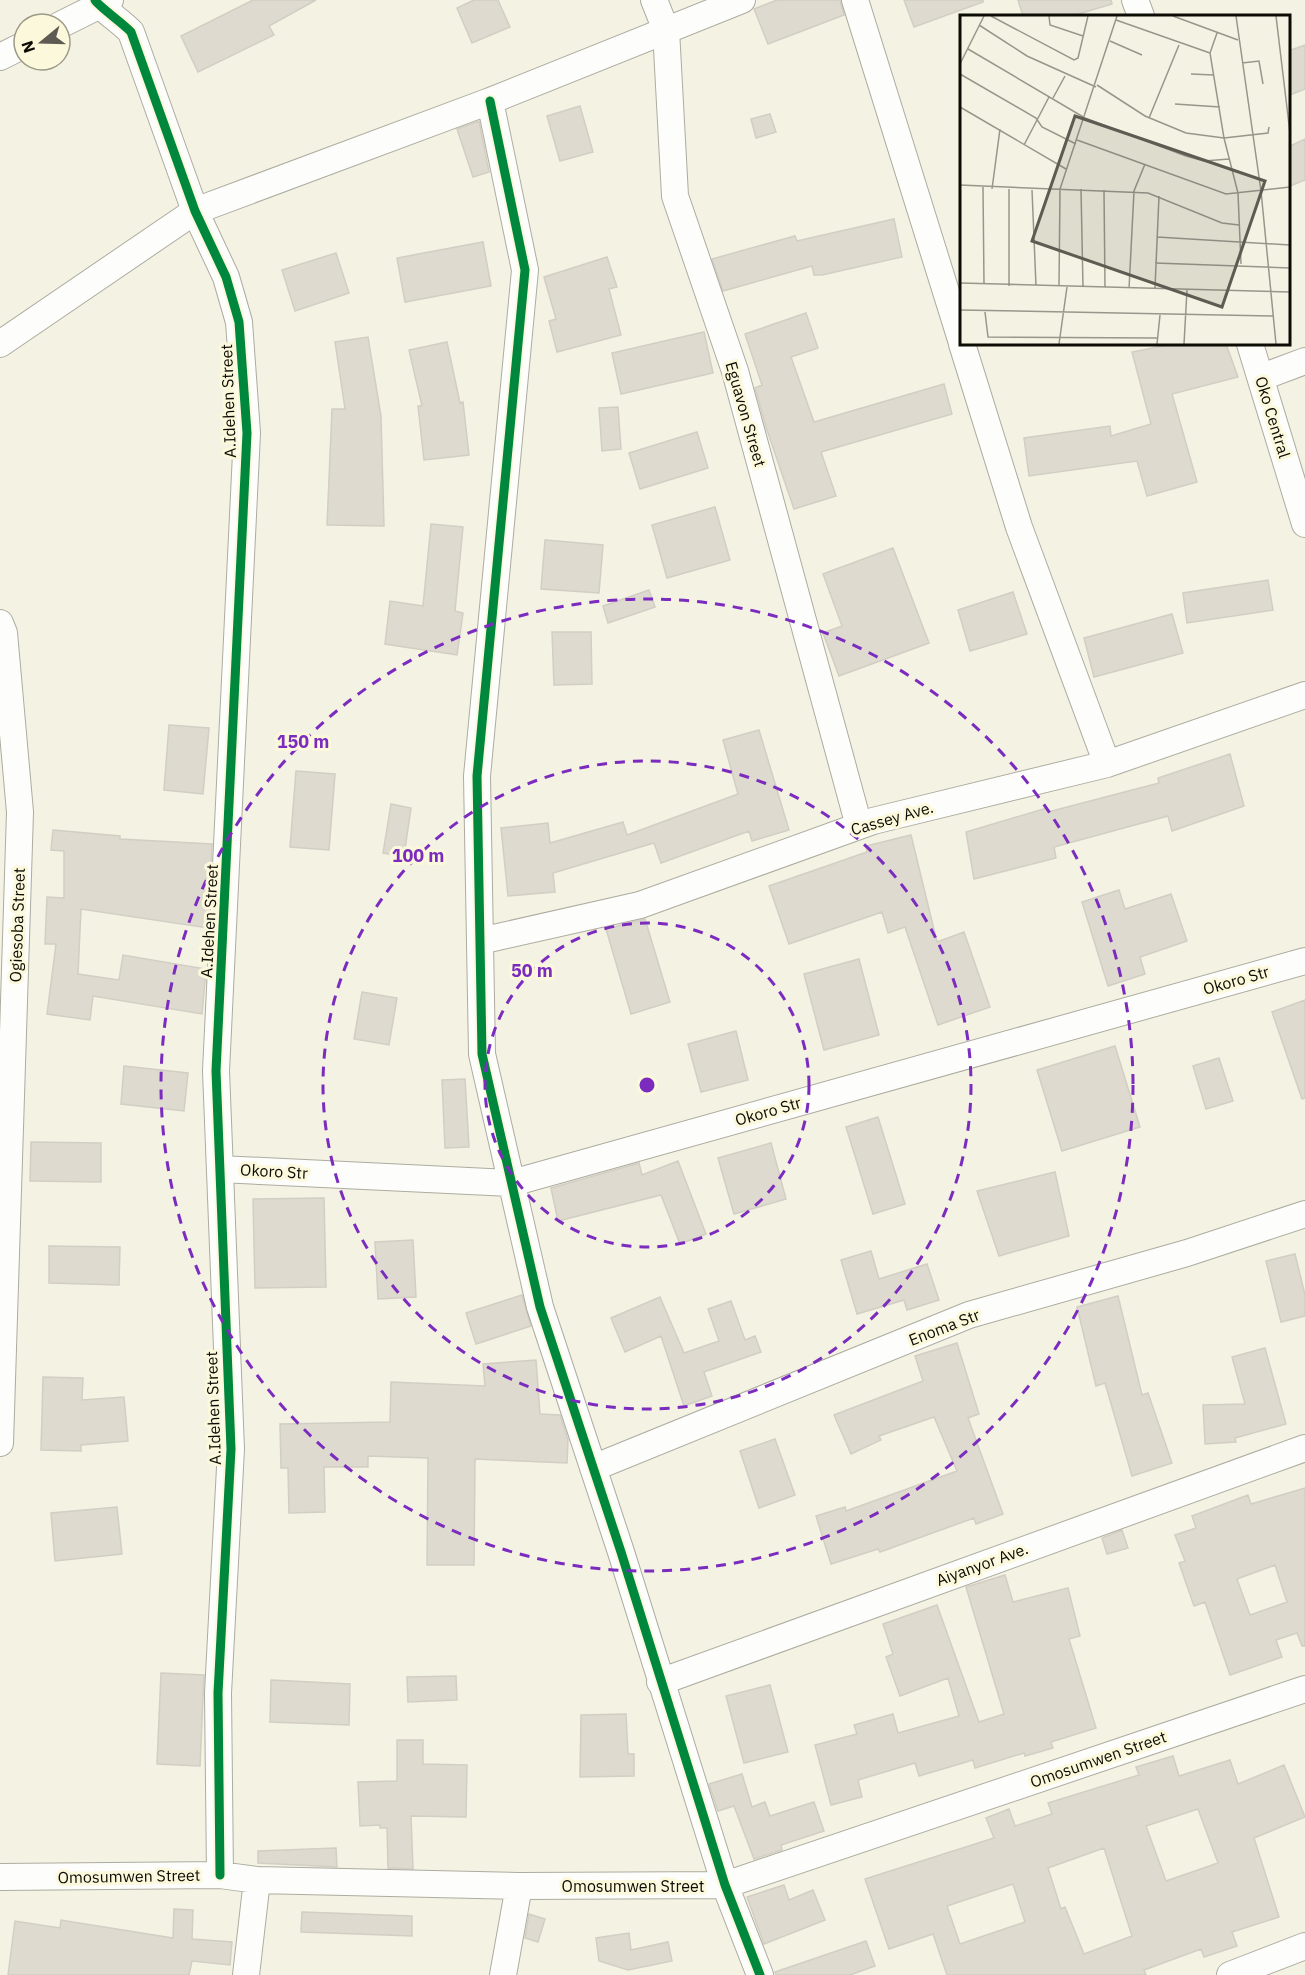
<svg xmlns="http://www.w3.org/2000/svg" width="1305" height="1975" viewBox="0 0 1305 1975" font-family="'IBM Plex Sans',sans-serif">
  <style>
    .building { fill: #dedacf; stroke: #d2cec3; stroke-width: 1.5; fill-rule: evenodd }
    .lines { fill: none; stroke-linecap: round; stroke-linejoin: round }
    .minor-casing { stroke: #adaca0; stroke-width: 28 }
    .minor { stroke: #fdfdfb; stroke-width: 26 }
    .cycleway-casing { stroke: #fbf8dc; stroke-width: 13 }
    .cycleway { stroke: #00873e; stroke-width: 9 }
    .ring { fill: none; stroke: #7b2cbf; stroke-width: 3; stroke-dasharray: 10 8 }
    .labels { text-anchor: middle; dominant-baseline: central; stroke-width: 6; stroke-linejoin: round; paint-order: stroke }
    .street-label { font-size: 16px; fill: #0d0c04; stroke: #fbf8dc }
    .inset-road { fill: none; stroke: #98968a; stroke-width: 1.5 }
    .view { fill: #5e5c52; fill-opacity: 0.15; stroke: #5e5c52; stroke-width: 3 }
    .inset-edge { fill: none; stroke: #0d0c04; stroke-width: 3 }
    .centre { fill: #7b2cbf; stroke: #fbf8dc; stroke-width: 3 }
    .ring-label { font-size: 18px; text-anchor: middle; font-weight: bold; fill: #7b2cbf; stroke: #fbf8dc; stroke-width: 6; stroke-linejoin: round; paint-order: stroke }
  </style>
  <rect width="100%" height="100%" fill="#f4f2e3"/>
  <!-- building -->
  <path class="building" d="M253,0H316L269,26L274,35L198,72L181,36Z
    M474,0H498L510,27L472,43L457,8Z
    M777,0H840L844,15L768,44L754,9Z
    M904,0H983V2L914,27Z
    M1018,0H1111L1112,4L1072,16H1023Z
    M1305,45V89L1288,96V51Z
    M580,106L593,152L560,161L547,116Z
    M770,114L776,132L756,138L751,119Z
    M479,121L489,172L473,177L457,129Z
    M1305,139V180L1288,187V147Z
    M894,219L902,257L822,275H814L812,266L723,291L712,259L795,236L797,241Z
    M483,242L491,286L405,302L397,258Z
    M336,253L349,293L295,311L282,270Z
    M607,257L617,287L609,289L621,335L557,352L549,321L556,319L544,277Z
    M806,313L818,348L791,357L814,422L944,384L952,414L821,452L836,496L794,509L766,427L755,388L762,385L745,334Z
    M704,332L713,373L621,394L612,353Z
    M368,337L381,416L384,526L327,525L332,409H345L335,342Z
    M447,342L460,403L463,402L469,455L424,460L418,406H422L409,350Z
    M1173,344H1226L1238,377L1172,394L1197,482L1147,496L1137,461L1029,476L1024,438L1110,426L1111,436L1151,424L1132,352Z
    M618,407L621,449L602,451L599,408Z
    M697,432L708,468L640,489L629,453Z
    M715,507L730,560L667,578L652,525Z
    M431,524L463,527L455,611L463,613L457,655L385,644L390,601L423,606Z
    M545,540L603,545L599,593L541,589Z
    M893,548L929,643L839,676L823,633L842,626L823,574Z
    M1268,580L1273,610L1187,623L1183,593Z
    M649,590L655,607L608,623L603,606Z
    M1013,592L1027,634L970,651L958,610Z
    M1172,614L1183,653L1094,677L1084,638Z
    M552,632H591L592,684L554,685Z
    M169,725L209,728L203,794L164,790Z
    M759,730L789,830L752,841L749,831L661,863L654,843L553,873L555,892L508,896L501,828L548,823L550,843L623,822L627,835L738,794L723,740Z
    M1230,754L1244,806L1172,831L1168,816L1054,847L1056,858L974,879L966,832L1047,808L1048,812L1159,783L1158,778Z
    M296,771L335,774L329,850L290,847Z
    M391,804L411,808L404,856L383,853Z
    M53,830L120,836V839L212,844L208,928L81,909L78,974L119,980L123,955L206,969L202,1014L93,996L90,1020L47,1014L56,944H45L47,897L64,898V851L51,850Z
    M911,835L937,942L964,932L990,1007L938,1025L905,927L888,933L882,912L789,944L769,886L867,852L866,846Z
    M1119,890L1125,909L1171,894L1187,941L1140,957L1145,974L1108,986L1082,902Z
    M645,919L670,1002L631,1014L606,929Z
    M859,959L879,1035L824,1050L804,974Z
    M362,992L397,998L389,1045L354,1039Z
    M1305,1000V1098L1302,1099L1272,1012Z
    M736,1031L748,1080L701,1092L688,1044Z
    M1115,1046L1140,1127L1062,1151L1037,1070Z
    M1219,1058L1233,1101L1206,1109L1193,1066Z
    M124,1066L188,1073L184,1111L121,1104Z
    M465,1079L469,1147L445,1148L442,1080Z
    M878,1117L905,1204L873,1214L846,1127Z
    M31,1142L101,1143V1182L30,1181Z
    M771,1143L786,1199L734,1214L718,1158Z
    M678,1161L706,1234L680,1244L661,1195L558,1221L551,1188L639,1163L642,1175Z
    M1055,1172L1069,1236L999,1256L977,1191Z
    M324,1198L326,1287L255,1288L253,1199Z
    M413,1240L416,1297L378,1299L375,1242Z
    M49,1246L120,1247L119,1285L49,1283Z
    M871,1251L879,1279L927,1264L939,1300L907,1310L904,1300L857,1314L841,1260Z
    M1295,1254L1305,1295V1316L1281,1322L1266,1261Z
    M522,1295L531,1326L476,1344L466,1313Z
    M1118,1296L1142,1395L1148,1393L1172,1463L1132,1476L1105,1383L1096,1386L1077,1307Z
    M660,1297L684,1353L719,1341L708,1309L731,1301L745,1340L755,1336L761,1352L704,1372L712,1396L684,1406L661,1336L625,1352L611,1318Z
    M957,1343L979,1414L968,1418L1003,1514L976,1524L974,1518L880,1552L878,1549L831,1564L816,1516L845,1507L846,1511L957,1471L934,1417L879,1436L881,1440L851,1454L834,1415L923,1381L915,1356Z
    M1265,1348L1286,1424L1235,1438L1236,1442L1205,1444L1203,1405L1245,1404L1232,1357Z
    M536,1360L540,1414L560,1415L568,1440L567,1463L475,1459L474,1565H427L428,1458L368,1456V1467H324L325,1512L289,1513L288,1468H281L280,1424L390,1422L391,1382L485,1386L483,1364Z
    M43,1377L83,1378L82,1400L124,1397L128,1441L81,1445V1451L41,1450Z
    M775,1439L795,1495L759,1508L740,1451Z
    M1305,1488V1646H1302L1297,1633L1276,1640L1282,1657L1230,1675L1205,1602L1194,1606L1179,1563L1185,1561L1175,1535L1196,1528L1192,1516L1248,1495L1251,1504ZM1275,1565L1287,1602L1250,1615L1237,1579Z
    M117,1507L122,1554L55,1561L51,1513Z
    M1122,1530L1128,1548L1107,1554L1102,1538Z
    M1005,1575L1013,1602L1068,1588L1080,1636L1069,1639L1096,1728L1051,1742L1053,1748L1025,1756L1024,1753L975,1768L973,1760L919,1776L915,1763L858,1780L862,1797L831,1805L815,1745L857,1734L854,1725L893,1714L898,1733L959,1716L948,1678L900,1696L886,1657L893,1654L883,1624L937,1605L979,1722L1004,1714L966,1587Z
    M161,1673L204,1675L200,1766L157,1764Z
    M456,1676L457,1700L408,1702L407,1677Z
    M271,1680L350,1684L349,1725L270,1722Z
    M770,1685L788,1752L744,1763L726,1696Z
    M626,1714L628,1754H634V1776L580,1777L581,1715Z
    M397,1740H423V1764L467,1765L466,1817L411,1816L413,1869L388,1868L387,1828H380V1825L360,1826L358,1782L397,1781Z
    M1173,1756L1179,1776L1230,1760L1238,1784L1284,1765L1305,1817L1254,1838L1279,1917L1232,1932L1237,1946L1204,1957L1201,1949L1144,1970L1146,1975H947L933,1934L889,1949L865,1879L994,1838L986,1818L1009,1809L1015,1826L1052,1814L1048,1803L1139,1775L1136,1767ZM1198,1809L1218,1863L1166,1881L1146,1826ZM1104,1848L1132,1936L1084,1954L1065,1907L1061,1909L1048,1868ZM1013,1884L1025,1922L960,1944L947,1906Z
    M742,1774L752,1807L765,1802L770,1816L814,1802L824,1831L781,1845L782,1850L754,1859L734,1806L718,1811L709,1784Z
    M336,1848L337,1867L258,1863V1851Z
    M784,1885L789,1900L813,1890L825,1920L764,1944L747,1897Z
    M174,1909L193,1910L192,1939L232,1942L230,1965L192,1961L189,1975H8L15,1921L60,1928L61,1920L173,1938Z
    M302,1912L412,1916V1936L301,1932Z
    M529,1914L545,1919L538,1942L525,1938Z
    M629,1933L631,1950L668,1942L672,1961L628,1970L599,1961L596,1938Z
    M866,1941L875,1966L850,1975H776L775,1972Z"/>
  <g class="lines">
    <!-- minor casing -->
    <g class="minor-casing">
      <path id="minor" d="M95,0C98,6 123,23 131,32L195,211L226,277L239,322L247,433L216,1071L231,1449L218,1693L220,1875
        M654,0L666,30L675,196L735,371L859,826
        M855,0L962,343
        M1135,0L1141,16
        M60,25L110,0
        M0,57L24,45
        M490,101L525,270L477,776L482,1054L540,1307L621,1552L725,1885L760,1975
        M0,344L195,211L490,101L742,0
        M962,344L1019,527L1107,764
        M1250,344L1305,524
        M1262,377L1305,361
        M0,623L4,633L20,812L0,1443
        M480,941L640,905L873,821L1107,764L1305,695
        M220,1169L512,1183L1305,961
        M593,1468L969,1315L1187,1253L1305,1214
        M660,1682L1305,1448
        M0,1877L220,1875L257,1880L519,1886L725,1885L1305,1689
        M246,1975L257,1880
        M503,1975L519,1886
        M1230,1975L1305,1946"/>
    </g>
    <!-- minor -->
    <use href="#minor" class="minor"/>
    <!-- cycleway casing -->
    <g class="cycleway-casing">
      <path id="cycleway" d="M95,0C98,6 123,23 131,32L195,211L226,277L239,322L247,433L216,1071L231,1449L218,1693L220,1875
        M490,101L525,270L477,776L482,1054L540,1307L621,1552L725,1885L760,1975"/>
    </g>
    <!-- cycleway -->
    <use href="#cycleway" class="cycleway"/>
  </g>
  <!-- distance rings -->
  <g class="ring">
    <circle cx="647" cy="1085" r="162"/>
    <circle cx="647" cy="1085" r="324"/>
    <circle cx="647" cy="1085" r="486"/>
  </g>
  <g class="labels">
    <!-- street labels -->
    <g class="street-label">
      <text transform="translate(228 401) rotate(-92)">A.Idehen Street</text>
      <text transform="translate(746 414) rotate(74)">Eguavon Street</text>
      <text transform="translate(1273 417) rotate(73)">Oko Central</text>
      <text transform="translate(892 818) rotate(-16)">Cassey Ave.</text>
      <text transform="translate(209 921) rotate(-87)">A.Idehen Street</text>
      <text transform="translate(17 925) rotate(-88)">Ogiesoba Street</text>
      <text transform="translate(1236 980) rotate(-16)">Okoro Str</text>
      <text transform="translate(768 1111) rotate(-16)">Okoro Str</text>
      <text transform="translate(274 1171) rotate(3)">Okoro Str</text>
      <text transform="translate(944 1327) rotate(-21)">Enoma Str</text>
      <text transform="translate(213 1408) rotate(-92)">A.Idehen Street</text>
      <text transform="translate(982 1564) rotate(-20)">Aiyanyor Ave.</text>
      <text transform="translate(1098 1759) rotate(-19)">Omosumwen Street</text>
      <text transform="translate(129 1876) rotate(-1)">Omosumwen Street</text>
      <text x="633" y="1886">Omosumwen Street</text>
    </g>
  </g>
  <!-- overview -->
  <g transform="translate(960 15)">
    <rect width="330" height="330" fill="#f4f2e3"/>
    <path class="inset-road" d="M31,1L114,45L118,43L128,1M89,1L90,10L123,21M213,1L278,25M276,1L301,176L316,329M316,1L330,118M156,5L250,38M19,10L67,41L136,72M257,18L250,38L264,123L278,178L281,249M150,26L182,40M8,34L125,103L226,141L244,146L269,144M282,48L299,46L303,69M0,49L24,1M0,59L76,103L82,112L116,129M231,59L254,60M137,70L185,101L226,118L264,123L308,118L309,112M93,83L105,61M215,89L260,92M0,92L106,154M189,103L219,30M117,125L266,179L330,172M64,130L89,82M0,170L188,178L262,208L279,210M23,172L24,270M32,174L40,114M49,174V271M121,174L123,272M72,175L76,271M144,175L145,273M197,222L330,230M195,248L330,253M0,268L330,277M99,271L100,174L157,1M195,273L199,181M169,274L174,176L185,149M0,295L314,301M25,297L28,322L197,323M99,329L107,272M197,329L200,300M224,329L227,275"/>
    <path class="view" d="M115,101L305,166L262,292L72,226Z"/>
    <rect width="330" height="330" class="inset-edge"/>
  </g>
  <circle cx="647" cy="1085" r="9" class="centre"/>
  <g class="ring-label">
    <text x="303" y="748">150 m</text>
    <text x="418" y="862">100 m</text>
    <text x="532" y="977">50 m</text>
  </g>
  <!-- north arrow -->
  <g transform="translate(42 42) rotate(251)"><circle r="28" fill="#fbf8dc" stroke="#9c9a86" stroke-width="1.5"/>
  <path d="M0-4.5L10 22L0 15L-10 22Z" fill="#5e5c52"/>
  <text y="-9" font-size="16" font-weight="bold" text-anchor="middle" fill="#0d0c04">N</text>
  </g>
</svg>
